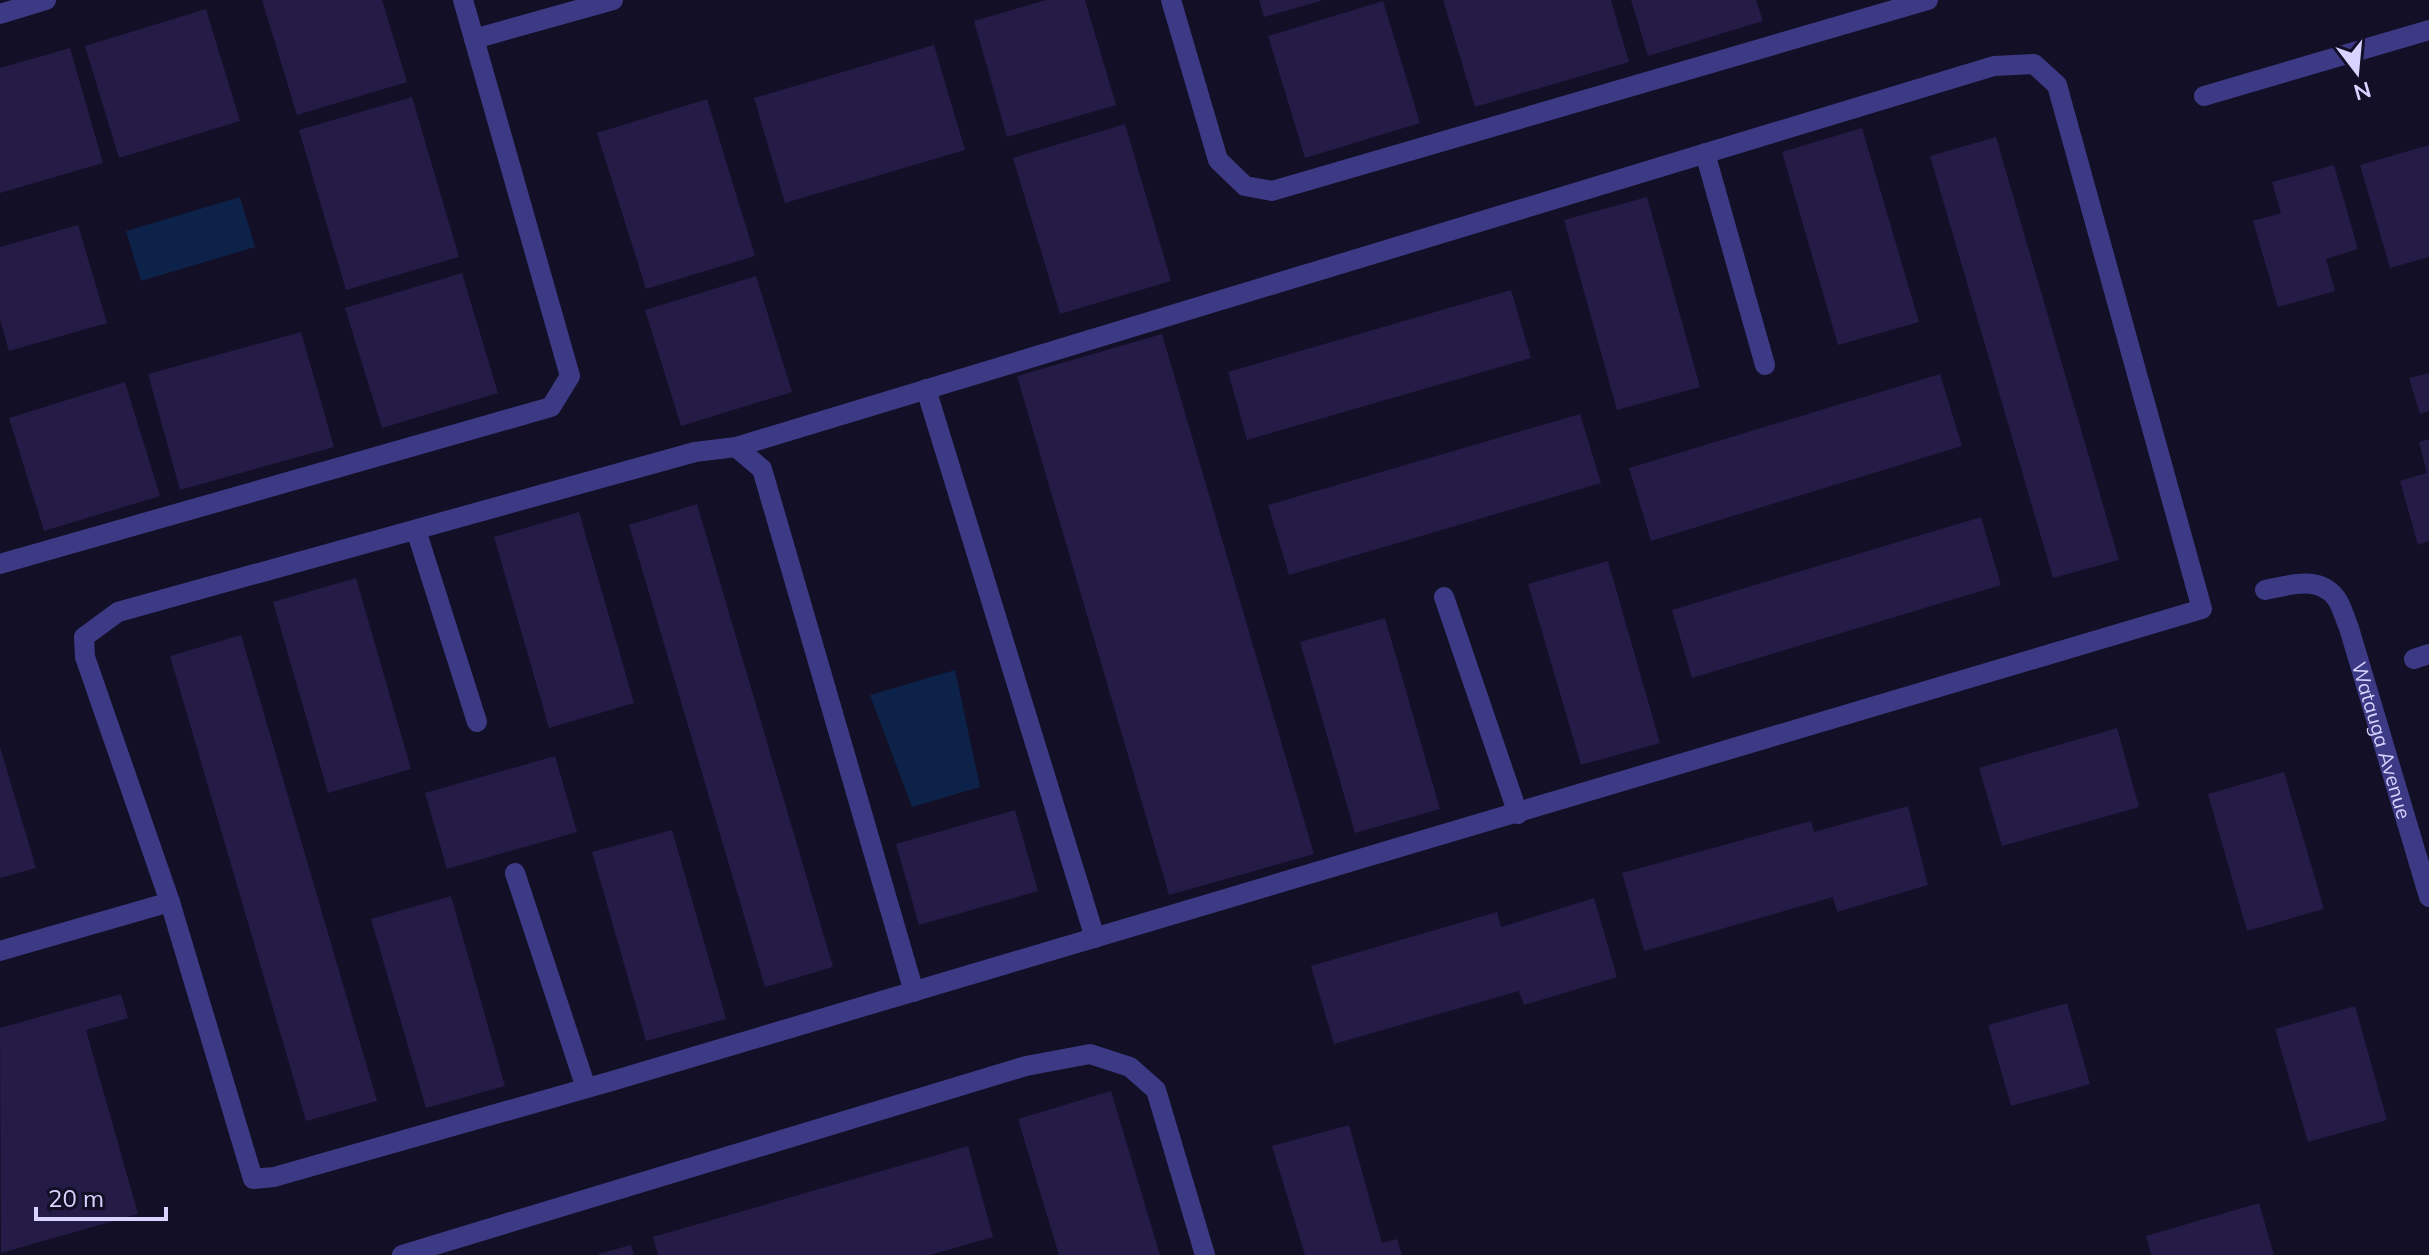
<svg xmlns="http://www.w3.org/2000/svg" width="2429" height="1255" viewBox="0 0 2429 1255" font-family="Mulish,sans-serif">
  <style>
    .water { fill: #0c2248 }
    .building { fill: #241b47 }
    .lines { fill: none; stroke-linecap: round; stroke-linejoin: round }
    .minor { stroke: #3d3a85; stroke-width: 20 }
    .labels { text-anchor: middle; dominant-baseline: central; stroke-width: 7; stroke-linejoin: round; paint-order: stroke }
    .street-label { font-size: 20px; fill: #d9d4ff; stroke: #130f26 }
  </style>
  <rect width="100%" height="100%" fill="#130f26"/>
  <!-- water -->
  <path class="water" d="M240,197L255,247L141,281L126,231Z
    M955,670L980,787L912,807L870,695Z"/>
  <!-- building -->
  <path class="building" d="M262,0H382L407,82L297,115Z
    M1046,0H1085L1116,105L1007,137L974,21Z
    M1259,0H1321V1L1264,17Z
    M1443,0H1611L1629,62L1475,107Z
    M1631,0H1756L1763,21L1648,56Z
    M1383,1L1420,123L1305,158L1268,36Z
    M206,9L240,121L119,158L85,46Z
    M934,45L965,150L785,203L754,98Z
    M70,48L103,163L0,193V68Z
    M412,97L459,257L346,290L299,130Z
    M707,99L755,256L646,289L597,133Z
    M1125,124L1171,281L1060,314L1013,158Z
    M1862,128L1919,322L1838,345L1782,152Z
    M1996,137L2119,560L2053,578L1930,156Z
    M2429,145V257L2390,268L2360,165Z
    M2334,165L2358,249L2326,259L2335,291L2278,307L2253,221L2281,213L2272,182Z
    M1647,197L1700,387L1617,410L1564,220Z
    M78,225L107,323L9,351L0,320V247Z
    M462,273L498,393L382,428L345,308Z
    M756,276L792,392L681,426L645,310Z
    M1511,290L1531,358L1247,440L1228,372Z
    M301,332L334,447L180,490L148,374Z
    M1162,334L1314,854L1169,895L1017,376Z
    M2429,373V411L2420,414L2409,378Z
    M1940,374L1962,446L1651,541L1629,468Z
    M125,382L160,496L44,531L9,418Z
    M1580,414L1601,483L1289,575L1268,505Z
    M2429,439V541L2418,545L2400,481L2427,473L2419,442Z
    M697,504L833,967L765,987L629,525Z
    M579,512L634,703L549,728L494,537Z
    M1981,517L2001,585L1692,678L1672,610Z
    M1608,561L1660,743L1581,765L1528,584Z
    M356,578L411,769L328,793L273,602Z
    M1385,618L1440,809L1355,833L1300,642Z
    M241,635L377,1101L306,1121L170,656Z
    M2117,728L2139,807L2002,846L1979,768Z
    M0,747L36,868L0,878Z
    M555,756L577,832L447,869L425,793Z
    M2284,772L2324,909L2247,931L2208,794Z
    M1908,806L1928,885L1837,912L1833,897L1644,951L1622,873L1811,821L1814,832Z
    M1015,810L1038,891L919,925L896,844Z
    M672,830L726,1019L646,1041L592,852Z
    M451,896L505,1086L426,1108L371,919Z
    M1594,898L1617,977L1524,1005L1519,991L1334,1044L1311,966L1497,912L1501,927Z
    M121,994L128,1018L86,1030L138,1214L1,1253L0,1028Z
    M2067,1003L2090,1084L2011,1106L1988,1025Z
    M2355,1006L2387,1120L2308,1142L2275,1029Z
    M1111,1091L1160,1255H1059L1018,1119Z
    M1349,1125L1382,1243L1397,1239L1402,1255H1305L1272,1146Z
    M968,1146L993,1237L930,1255H658L653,1237Z
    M2259,1203L2274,1255H2151L2146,1236Z
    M631,1245L634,1255H598V1254Z"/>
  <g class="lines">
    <!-- minor -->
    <g class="minor">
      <path d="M1171,0L1218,160L1245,186L1272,191L1928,0"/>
      <path d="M0,14L46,0"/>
      <path d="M474,39L613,0"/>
      <path d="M2034,64L2057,85L2202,609L612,1081L274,1177L253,1179L170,902L85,657L84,637L118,612L695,452L736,447L1994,66Z"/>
      <path d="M2204,96L2429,30"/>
      <path d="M1705,153L1765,365"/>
      <path d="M926,389L1095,938"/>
      <path d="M736,447L762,469L914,992"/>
      <path d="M416,530L477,722"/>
      <path d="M0,564L551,407L570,376L463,0"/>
      <path id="s1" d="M2265,590C2289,585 2319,575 2336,598C2342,606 2345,619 2349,628L2429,897"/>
      <path d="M1444,597L1518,814"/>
      <path d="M2414,659L2429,654"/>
      <path d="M515,873L586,1088"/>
      <path d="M0,951L170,902"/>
      <path d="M402,1255L1026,1066L1090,1054L1130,1067L1156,1090L1205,1255"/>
    </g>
  </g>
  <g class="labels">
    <!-- street labels -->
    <g class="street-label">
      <text stroke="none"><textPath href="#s1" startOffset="226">Watauga Avenue</textPath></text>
    </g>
  </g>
  <!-- north arrow -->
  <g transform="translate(2357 72) rotate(164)" stroke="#130f26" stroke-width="6" paint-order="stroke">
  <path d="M0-6L14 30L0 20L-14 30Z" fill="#d9d4ff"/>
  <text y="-12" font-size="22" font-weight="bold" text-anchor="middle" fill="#d9d4ff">N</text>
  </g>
  <!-- scale -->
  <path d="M36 1207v12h130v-12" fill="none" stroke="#d9d4ff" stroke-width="4"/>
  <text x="48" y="1207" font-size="24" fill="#d9d4ff" stroke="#130f26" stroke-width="6" paint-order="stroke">20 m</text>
</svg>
